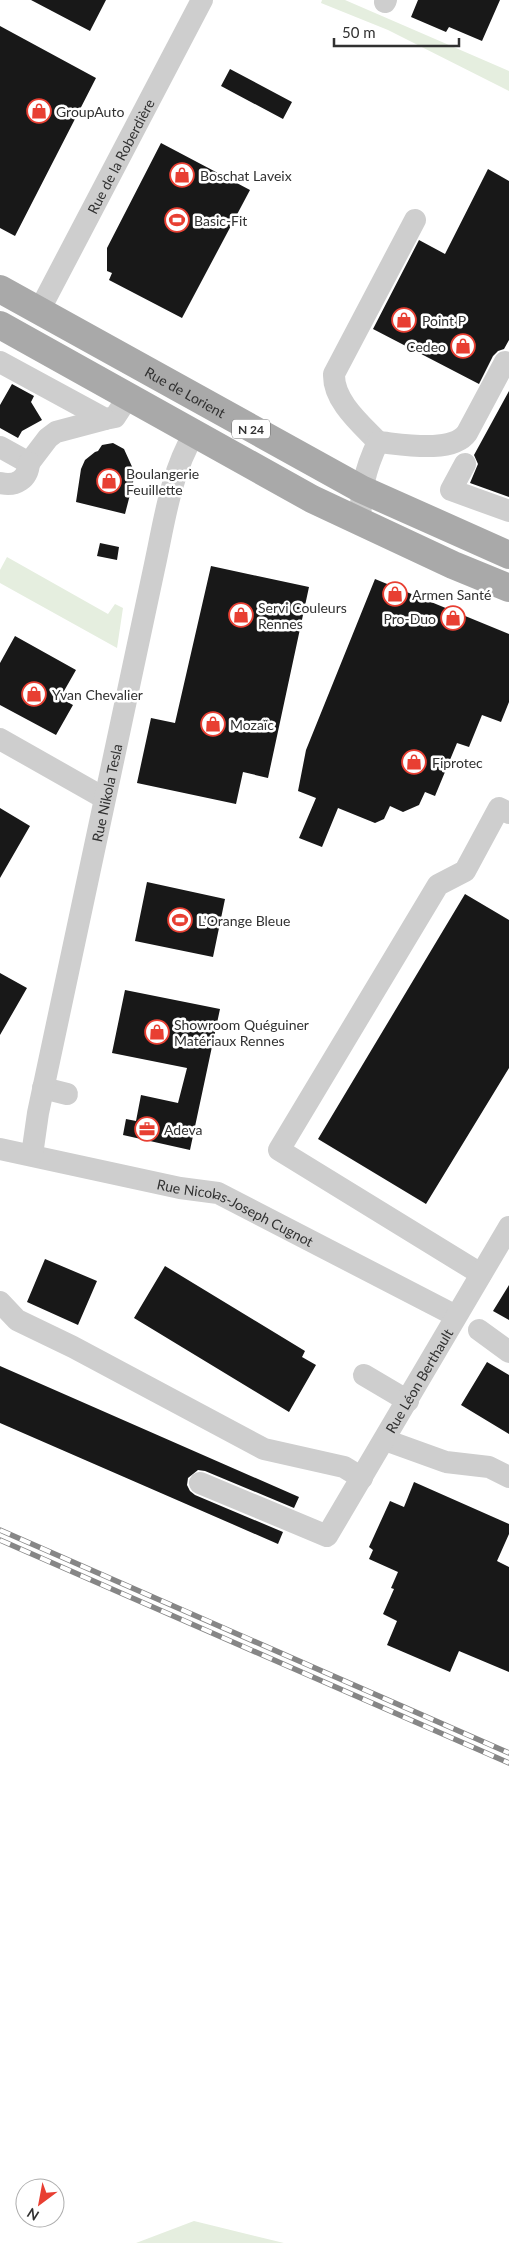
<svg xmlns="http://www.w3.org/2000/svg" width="509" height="2243" viewBox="0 0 509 2243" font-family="Lato,sans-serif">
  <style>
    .green { fill: #e5eedf }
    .building { fill: #181818 }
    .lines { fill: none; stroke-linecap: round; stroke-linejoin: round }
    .minor { stroke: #cecece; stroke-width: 22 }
    .major { stroke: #a9a9a9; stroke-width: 28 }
    .rail-casing { stroke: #868686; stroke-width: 5.5 }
    .rail { stroke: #fff; stroke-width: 4; stroke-dasharray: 11; stroke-linecap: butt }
    .labels { text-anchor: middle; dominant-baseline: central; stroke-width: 5; stroke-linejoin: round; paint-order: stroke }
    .shield { fill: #fff; stroke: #6f6f6f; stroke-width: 1 }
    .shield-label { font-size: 12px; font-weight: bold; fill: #313131 }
    .poi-label { font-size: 14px; fill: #313131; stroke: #fff; text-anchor: start }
    .street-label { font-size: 14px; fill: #313131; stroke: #fff }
  </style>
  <rect width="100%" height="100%" fill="#fff"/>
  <!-- green -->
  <path class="green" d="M322,0H345L509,71V91L388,30L321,3Z
    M7,557L108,614L115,604L123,608L117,648L0,583V570Z
    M194,2221L284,2243H136Z"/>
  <!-- building -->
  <path class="building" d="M31,0H106L90,31Z
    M418,0H500L482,41L449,27L446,32L411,17Z
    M0,26L96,78L15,236L0,228Z
    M230,69L292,102L283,119L221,86Z
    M161,143L250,190L182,318L109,280L112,273L107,271V248Z
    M488,169L509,181V340L504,349L498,351L493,356L479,384L373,329L419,240L445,254Z
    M12,384L34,396L31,402L42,420L22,431L18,438L0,428V405Z
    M509,391V497L470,483L478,464L474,455Z
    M113,443L124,449L134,471L133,483L125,514L76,502L81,469L85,460L95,452L98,451L102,445Z
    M100,543L119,547L117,560L97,556Z
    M211,566L309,587L268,778L243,772L236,804L137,783L151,718L175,723Z
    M375,579L509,634V702L501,722L482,715L469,747L457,743L435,796L425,792L419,805L403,812L390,806L384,819L375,823L338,808L322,847L299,838L316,798L298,791L306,750Z
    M15,636L76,670L60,698L73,705L56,735L0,705V663Z
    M0,808L30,826L0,878Z
    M147,882L225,899L213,957L135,941Z
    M465,894L509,920V1068L426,1204L318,1139Z
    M0,973L27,988L0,1035Z
    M125,990L220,1009L190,1150L123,1135L126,1119L136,1121L141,1095L178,1103L187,1068L112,1053Z
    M45,1259L97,1281L78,1325L27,1302Z
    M165,1266L305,1351L302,1357L316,1365L289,1412L134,1318Z
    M509,1285V1320L493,1311Z
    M487,1362L509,1375V1434L461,1405Z
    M0,1366L299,1497L294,1508L205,1471L198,1470L188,1478L187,1485L190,1491L195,1495L283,1532L278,1544L0,1423Z
    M414,1482L509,1524V1534L497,1561L509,1567V1672L459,1651L450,1672L387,1645L397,1621L383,1614L394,1589L391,1588L398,1572L369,1559L373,1550L369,1547L390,1501L404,1507Z"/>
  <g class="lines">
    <!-- minor -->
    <g class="minor">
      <path d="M385,2L386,0"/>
      <path id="s1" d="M39,311L202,0"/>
      <path d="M0,362L105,419L115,417L128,397"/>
      <path d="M378,442C361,424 333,401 334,374L415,220"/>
      <path d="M0,447L29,463L48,438L56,432L105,419"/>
      <path d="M465,464L451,490L509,511"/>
      <path d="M0,483C16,487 28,479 29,463"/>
      <path d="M360,523C361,491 364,471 378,442C401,444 452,454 467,433L505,362"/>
      <path d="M0,739L104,798"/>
      <path d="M43,1088L67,1094"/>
      <path id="s2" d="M0,1149L180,1188L218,1193L456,1316"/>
      <path id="s3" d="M32,1155L38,1113L154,569C164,524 170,474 194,434"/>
      <path d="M481,1274L279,1150L438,885L465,871L499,808L509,813"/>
      <path d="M0,1302L17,1320L73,1347L264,1449L344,1467L362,1478"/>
      <path d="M479,1330L509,1352"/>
      <path d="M364,1375L408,1401"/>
      <path d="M385,1440L446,1462L489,1467L509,1477"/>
      <path id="s4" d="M200,1483L327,1536L509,1227"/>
    </g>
    <!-- major -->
    <g class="major">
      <path id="s5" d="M0,289L361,489L509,555"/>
      <path d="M0,325L312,499L453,565L509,588"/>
    </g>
    <!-- rail casing -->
    <g class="rail-casing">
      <path id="rail" d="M0,1530L509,1753
        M0,1540L509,1763"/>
    </g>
    <!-- rail -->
    <use href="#rail" class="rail"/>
  </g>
  <!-- icons -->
  <defs>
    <g id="shop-ring" transform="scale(1.25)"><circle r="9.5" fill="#fff" stroke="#e83f32" stroke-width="1.5"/><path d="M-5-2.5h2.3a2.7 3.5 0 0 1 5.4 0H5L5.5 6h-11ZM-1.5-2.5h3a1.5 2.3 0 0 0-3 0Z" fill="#e83f32"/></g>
    <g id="stadium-ring" transform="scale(1.25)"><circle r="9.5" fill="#fff" stroke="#e83f32" stroke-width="1.5"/><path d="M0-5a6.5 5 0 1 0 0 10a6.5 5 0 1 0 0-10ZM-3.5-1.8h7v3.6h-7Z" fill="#e83f32"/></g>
    <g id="office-ring" transform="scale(1.25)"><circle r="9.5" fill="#fff" stroke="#e83f32" stroke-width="1.5"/><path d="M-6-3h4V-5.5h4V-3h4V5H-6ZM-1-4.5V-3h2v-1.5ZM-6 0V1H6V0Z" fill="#e83f32"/></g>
  </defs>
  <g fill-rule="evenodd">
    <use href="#shop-ring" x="39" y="111"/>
    <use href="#shop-ring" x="182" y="175"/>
    <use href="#stadium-ring" x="177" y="220"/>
    <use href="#shop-ring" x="404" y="320"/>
    <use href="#shop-ring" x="463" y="346"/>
    <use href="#shop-ring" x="109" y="481"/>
    <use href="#shop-ring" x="395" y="594"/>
    <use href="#shop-ring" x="241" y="615"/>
    <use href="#shop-ring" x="453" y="618"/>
    <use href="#shop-ring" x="34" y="694"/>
    <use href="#shop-ring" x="213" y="724"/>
    <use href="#shop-ring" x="414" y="762"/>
    <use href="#stadium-ring" x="180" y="920"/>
    <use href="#shop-ring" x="157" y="1032"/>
    <use href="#office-ring" x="147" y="1129"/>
  </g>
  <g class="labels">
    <!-- shield labels -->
    <rect class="shield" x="232" y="419.5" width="38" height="19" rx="4"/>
    <g class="shield-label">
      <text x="251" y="429">N 24</text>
    </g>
    <!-- poi labels -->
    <g class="poi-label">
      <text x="56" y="111">GroupAuto</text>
      <text x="200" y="175">Boschat Laveix</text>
      <text x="194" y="220">Basic-Fit</text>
      <text x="422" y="320">Point P</text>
      <text x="446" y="346" text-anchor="end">Cedeo</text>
      <text x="126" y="473">Boulangerie<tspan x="126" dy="16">Feuillette</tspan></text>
      <text x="412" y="594">Armen Santé</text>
      <text x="258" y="607">Servi Couleurs<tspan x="258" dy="16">Rennes</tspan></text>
      <text x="436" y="618" text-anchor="end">Pro-Duo</text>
      <text x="52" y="694">Yvan Chevalier</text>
      <text x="230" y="724">Mozaïc</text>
      <text x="432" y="762">Fiprotec</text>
      <text x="198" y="920">L'Orange Bleue</text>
      <text x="174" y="1024">Showroom Quéguiner<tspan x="174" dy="16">Matériaux Rennes</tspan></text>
      <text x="164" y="1129">Adeva</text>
    </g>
    <!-- street labels -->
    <g class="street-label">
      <text stroke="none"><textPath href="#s1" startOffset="175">Rue de la Roberdière</textPath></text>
      <text stroke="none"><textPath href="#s5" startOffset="212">Rue de Lorient</textPath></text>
      <text stroke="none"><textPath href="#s3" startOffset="370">Rue Nikola Tesla</textPath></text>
      <text stroke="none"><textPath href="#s2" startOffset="245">Rue Nicolas-Joseph Cugnot</textPath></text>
      <text stroke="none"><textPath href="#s4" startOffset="318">Rue Léon Berthault</textPath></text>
    </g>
  </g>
  <!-- north arrow -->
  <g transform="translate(40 2203) rotate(212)"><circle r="24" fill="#ffffff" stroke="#adadad"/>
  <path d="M0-4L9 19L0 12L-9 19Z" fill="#e83f32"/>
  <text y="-8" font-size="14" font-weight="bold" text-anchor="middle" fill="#313131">N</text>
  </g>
  <!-- scale -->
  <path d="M334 38v8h125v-8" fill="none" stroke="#313131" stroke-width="2.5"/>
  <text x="342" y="38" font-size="15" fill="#313131" stroke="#ffffff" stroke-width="4" paint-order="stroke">50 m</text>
</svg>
